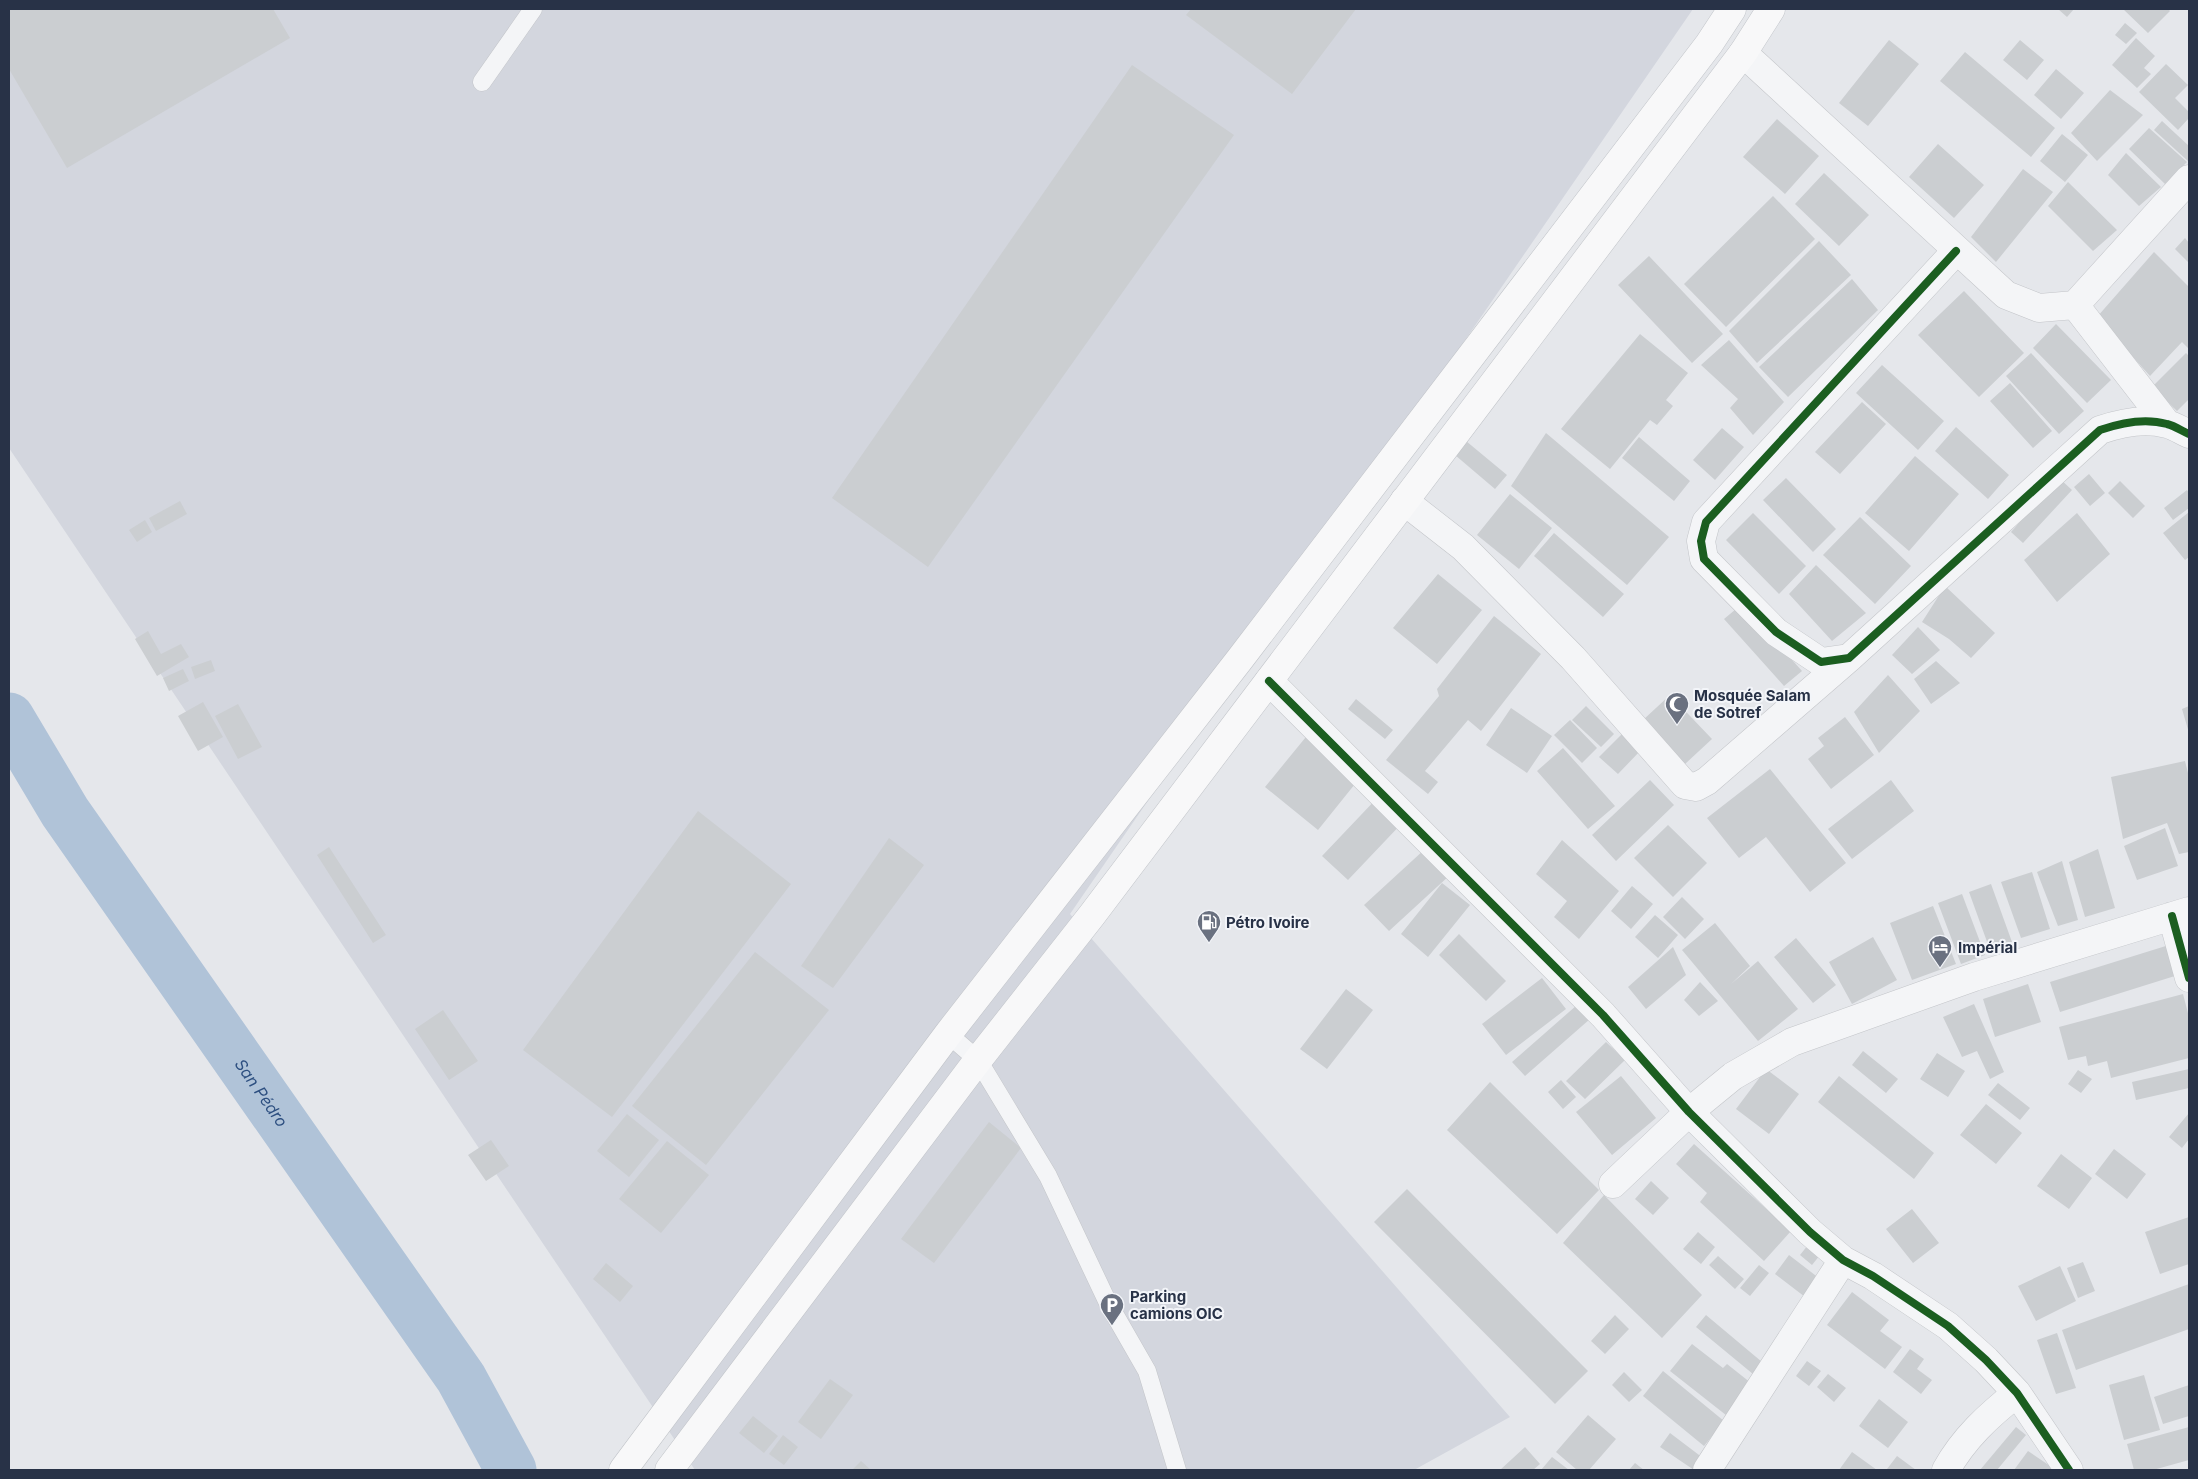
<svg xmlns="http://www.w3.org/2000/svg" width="2198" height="1479" viewBox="0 0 2198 1479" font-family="Inter,sans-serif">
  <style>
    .built { fill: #d3d6de }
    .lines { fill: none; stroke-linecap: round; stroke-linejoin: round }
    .river { stroke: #b0c3d8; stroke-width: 51 }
    .building { fill: #cbced1 }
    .lane-casing { stroke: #c3c5c9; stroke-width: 19 }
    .street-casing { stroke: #c3c5c9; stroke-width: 29 }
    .primary-casing { stroke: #c1c4c9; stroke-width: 29 }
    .lane { stroke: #f4f5f7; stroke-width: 18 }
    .street { stroke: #f4f5f7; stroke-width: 28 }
    .primary { stroke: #f8f8f9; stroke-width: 28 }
    .cycleway-casing { stroke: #f3f5f9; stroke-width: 11 }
    .cycleway { stroke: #1b5e20; stroke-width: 8 }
    .labels { text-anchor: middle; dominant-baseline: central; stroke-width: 4; stroke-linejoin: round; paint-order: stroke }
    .poi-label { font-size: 15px; font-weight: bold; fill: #283247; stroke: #f3f5f9; text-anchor: start }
    .water-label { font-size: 16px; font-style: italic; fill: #2d4f80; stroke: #f3f5f9 }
  </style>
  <rect width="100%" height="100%" fill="#e5e7eb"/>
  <!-- built -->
  <path class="built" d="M9,9H1693L1070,914L1510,1417L1414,1470H695L9,448Z"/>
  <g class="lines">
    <!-- river -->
    <path class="river" id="s1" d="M9,718L65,812L461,1378L511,1470"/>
  </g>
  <!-- building -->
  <path class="building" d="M9,9H273L290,38L67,168L9,69Z
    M1191,9H1356L1292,94L1186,15Z
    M2058,9H2074L2067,17Z
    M2123,9H2168L2170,11L2148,33Z
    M2125,23L2137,33L2126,44L2115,35Z
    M2136,38L2155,56L2144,68L2151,74L2137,88L2112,65Z
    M1889,40L1919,64L1868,126L1839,103Z
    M2020,40L2044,60L2027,80L2003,60Z
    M1965,52L2055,128L2031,157L1940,81Z
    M2166,64L2188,85L2175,98L2189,112V118L2178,130L2139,92Z
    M1132,65L1234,135L928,567L832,498Z
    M2056,69L2084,93L2061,119L2034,95Z
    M2110,90L2143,115L2097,161L2071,133Z
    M1777,119L1819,156L1785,194L1743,157Z
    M2162,121L2189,146V162L2154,130Z
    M2149,128L2187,162L2165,184L2129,149Z
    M2062,134L2088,155L2065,182L2040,161Z
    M1938,144L1984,185L1954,218L1909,177Z
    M2126,153L2161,187L2139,206L2108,175Z
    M2023,169L2053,192L1996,262L1971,237Z
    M1824,173L1869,215L1839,246L1795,204Z
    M2068,182L2117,230L2093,251L2048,206Z
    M1773,196L1815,239L1726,327L1684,284Z
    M2185,238L2189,243V263L2175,249Z
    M1819,241L1851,275L1757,363L1729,331Z
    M2154,252L2189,287V349L2182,342L2150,376L2097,317Z
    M1649,256L1723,334L1692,363L1618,285Z
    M1852,279L1878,310L1788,397L1759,367Z
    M1964,291L2024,353L1979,397L1918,335Z
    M2056,324L2111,380L2087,403L2033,348Z
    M1640,334L1688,373L1666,400L1673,406L1657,425L1650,420L1610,469L1561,429Z
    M1729,340L1784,402L1753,435L1730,408L1738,399L1701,365Z
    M2031,353L2084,411L2059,434L2006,376Z
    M2186,353L2189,356V399L2177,411L2152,387Z
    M1882,365L1944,421L1918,450L1856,393Z
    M2010,383L2052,431L2033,448L1990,401Z
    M1862,402L1886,424L1840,474L1815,452Z
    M1956,427L2009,475L1988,499L1935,451Z
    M1722,428L1744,447L1715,480L1693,460Z
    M1546,433L1669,537L1627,585L1511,486Z
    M1639,437L1690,481L1674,501L1622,458Z
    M1466,441L1507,475L1495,489L1455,455Z
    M1915,456L1959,494L1909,551L1865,513Z
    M2089,474L2105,493L2090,506L2074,487Z
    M1786,478L1836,529L1813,552L1763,500Z
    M2059,478L2072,490L2023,543L2011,532Z
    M2120,481L2145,506L2133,518L2108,493Z
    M2187,490L2189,493V508L2173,520L2164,508Z
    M1510,494L1552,528L1519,569L1477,535Z
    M180,501L187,514L156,531L149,518Z
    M2189,512V557L2185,560L2163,533Z
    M1753,513L1806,566L1779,594L1726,540Z
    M2077,513L2110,554L2057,602L2024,560Z
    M1860,517L1911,566L1875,604L1823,555Z
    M145,520L152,532L137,542L129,530Z
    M1554,533L1624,594L1603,617L1534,556Z
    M1816,565L1866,613L1832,641L1789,594Z
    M1438,574L1482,610L1437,664L1393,628Z
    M1945,586L1995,633L1971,658L1949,639L1922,622Z
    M1742,604L1802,671L1784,686L1724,619Z
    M1494,616L1541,654L1481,731L1468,720L1425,771L1438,782L1428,794L1386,760L1439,696L1437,689Z
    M1918,627L1940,650L1912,674L1892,655Z
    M148,631L161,654L181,644L189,657L157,676L135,639Z
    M211,660L215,671L195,679L191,667Z
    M1936,661L1960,683L1931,704L1914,679Z
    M183,669L189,681L169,691L163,678Z
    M1888,675L1920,711L1879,753L1854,712Z
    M1670,695L1712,739L1685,764L1643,720Z
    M1356,699L1393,730L1385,739L1348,709Z
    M203,702L223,737L198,751L178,716Z
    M238,704L262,747L238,759L215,716Z
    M1586,706L1614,734L1601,747L1572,720Z
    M2189,706V733L2182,709Z
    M1511,708L1552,736L1527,773L1486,745Z
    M1845,717L1874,755L1831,789L1808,759L1824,746L1818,738Z
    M1570,720L1597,748L1582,763L1554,735Z
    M1310,732L1363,774L1318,830L1265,787Z
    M1624,732L1642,749L1618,774L1599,757Z
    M1563,748L1615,806L1588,829L1537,771Z
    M2185,761L2189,777V852L2179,854L2167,823L2123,839L2111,777Z
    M1770,769L1846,863L1810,892L1766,837L1739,858L1707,818Z
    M1650,780L1674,805L1616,861L1592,835Z
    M1891,780L1914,811L1852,859L1828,829Z
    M1379,796L1405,820L1348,880L1322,856Z
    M698,811L791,884L612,1117L523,1050Z
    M1668,825L1707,863L1673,897L1634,858Z
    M2165,828L2178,866L2137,880L2124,846Z
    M889,838L924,865L833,988L801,966Z
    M1562,840L1619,891L1579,939L1554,917L1567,901L1536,874Z
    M329,847L386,935L373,943L317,855Z
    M1425,849L1450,875L1389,931L1364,905Z
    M2098,849L2115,908L2085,917L2069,862Z
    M2062,861L2078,920L2058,926L2037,872Z
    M2032,872L2050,929L2021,938L2001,882Z
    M1442,883L1470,905L1428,957L1401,934Z
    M1991,884L2012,942L1990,950L1969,892Z
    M1632,886L1653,904L1631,929L1611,911Z
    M1962,894L1985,955L1961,964L1938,903Z
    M1682,897L1704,919L1685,939L1663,917Z
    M1933,906L1956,964L1912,980L1890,923Z
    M1655,915L1678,935L1658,958L1635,937Z
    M1715,923L1750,966L1731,984L1758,961L1798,1009L1758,1041L1682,950Z
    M1459,934L1506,981L1486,1001L1439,955Z
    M1873,937L1897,980L1852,1004L1829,962Z
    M1796,938L1836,985L1813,1003L1774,957Z
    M2169,945L2178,975L2060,1012L2050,982Z
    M1673,947L1686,975L1646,1009L1628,987Z
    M755,952L829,1010L706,1165L632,1106Z
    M1542,978L1566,1009L1506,1055L1482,1024Z
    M1700,982L1718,1001L1699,1016L1684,1000Z
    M2028,984L2041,1022L1995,1037L1983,999Z
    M1346,989L1373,1010L1327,1069L1300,1049Z
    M2183,994L2189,1017V1058L2111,1078L2107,1061L2088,1066L2086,1056L2068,1060L2059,1027Z
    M1974,1004L2004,1072L1990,1079L1977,1051L1962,1057L1943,1017Z
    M1577,1005L1590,1019L1525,1076L1512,1062Z
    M443,1010L478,1061L449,1080L415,1029Z
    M1606,1042L1625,1060L1585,1099L1566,1081Z
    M1863,1051L1898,1079L1886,1093L1852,1065Z
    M1937,1053L1965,1071L1948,1097L1920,1079Z
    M1766,1069L1799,1094L1769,1134L1736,1109Z
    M2189,1069V1088L2136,1100L2132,1082Z
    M2078,1070L2092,1079L2081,1093L2068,1084Z
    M1621,1076L1656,1118L1612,1155L1576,1112Z
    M1839,1076L1934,1153L1914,1179L1818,1102Z
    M1561,1080L1576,1097L1563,1109L1548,1092Z
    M1490,1082L1599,1190L1557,1234L1447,1130Z
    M1998,1083L2030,1108L2020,1120L1988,1095Z
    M1986,1104L2022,1133L1996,1164L1960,1135Z
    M2189,1113V1139L2182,1148L2169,1137Z
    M627,1114L659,1140L629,1177L597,1151Z
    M989,1122L1021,1148L934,1263L901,1239Z
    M491,1140L509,1166L486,1181L468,1155Z
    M667,1141L709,1175L661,1233L619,1199Z
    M1694,1144L1791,1231L1764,1261L1700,1202L1707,1193L1676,1164Z
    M2114,1149L2146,1174L2127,1199L2095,1174Z
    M2061,1154L2092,1178L2069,1209L2037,1186Z
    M1651,1181L1669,1198L1653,1215L1635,1199Z
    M1407,1189L1588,1371L1555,1404L1374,1222Z
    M1604,1195L1702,1295L1662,1338L1563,1243Z
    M1912,1209L1939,1243L1913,1263L1886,1229Z
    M2189,1217V1264L2160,1274L2145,1232Z
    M1698,1232L1715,1247L1701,1264L1683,1249Z
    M1808,1245L1820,1255L1812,1265L1800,1255Z
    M1789,1255L1824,1282L1809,1300L1775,1274Z
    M1718,1256L1744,1279L1735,1289L1709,1265Z
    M2083,1262L2095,1291L2078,1298L2067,1268Z
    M606,1263L633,1286L620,1302L593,1279Z
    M1759,1265L1769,1273L1750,1296L1740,1288Z
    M2060,1266L2076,1301L2036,1321L2018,1286Z
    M2189,1284V1329L2076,1370L2062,1330Z
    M1852,1292L1889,1320L1880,1331L1902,1347L1885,1369L1827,1325Z
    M1615,1315L1629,1329L1605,1354L1591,1341Z
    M1706,1315L1768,1367L1759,1379L1696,1327Z
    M2057,1333L2076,1388L2056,1394L2037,1340Z
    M1692,1344L1723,1368L1727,1364L1756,1387L1731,1419L1670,1371Z
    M1910,1349L1924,1359L1917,1369L1932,1380L1921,1394L1893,1372Z
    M1807,1361L1821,1371L1809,1386L1796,1376Z
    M1663,1371L1724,1421L1704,1446L1643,1396Z
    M1624,1372L1642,1390L1629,1402L1612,1385Z
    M1828,1374L1846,1388L1834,1402L1817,1387Z
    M2144,1375L2160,1430L2124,1440L2109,1385Z
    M830,1379L853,1395L821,1439L798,1422Z
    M2189,1385V1416L2163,1424L2154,1397Z
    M1879,1399L1908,1422L1888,1448L1859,1426Z
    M1588,1415L1616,1439L1589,1470H1577L1556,1452Z
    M753,1416L778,1436L764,1453L739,1433Z
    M2016,1427L2026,1435L1997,1470H1980Z
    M2189,1427V1460L2153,1470H2134L2127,1444Z
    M1670,1433L1703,1458L1694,1470L1660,1447Z
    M783,1435L798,1447L784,1465L769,1454Z
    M1525,1447L1540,1464L1533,1470H1500Z
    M2028,1451L2056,1470H2014Z
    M1852,1452L1877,1470H1839Z
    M1897,1456L1916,1470H1890L1887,1469Z
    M1552,1457L1569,1470H1541Z
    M861,1461L871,1470H852Z
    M1635,1463L1644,1470H1629Z"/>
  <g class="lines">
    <!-- lane casing -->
    <g class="lane-casing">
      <path id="lane" d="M482,82L533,9
        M948,1034L978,1060L1048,1176L1108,1303L1147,1371L1177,1470"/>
    </g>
    <!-- street casing -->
    <g class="street-casing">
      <path id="street" d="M1743,53L2006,295L2039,308L2075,305L2189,179
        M1956,251L1706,522L1701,541L1704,559L1776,632L1821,662L1849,658L2100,430C2120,423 2146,418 2167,424C2175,426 2182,431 2189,434
        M2075,305L2167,424
        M1404,501L1463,547L1573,658L1685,785L1696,787L1707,781L1849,658
        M1269,681L1603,1015L1689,1112L1810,1232L1843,1260L1873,1276L1948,1326L1986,1360L2017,1393L2069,1470
        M2172,916L2189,978
        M1613,1184L1689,1112L1733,1076L1792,1042L1974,977L2189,911
        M1707,1470L1843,1260
        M1946,1470C1964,1438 1988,1416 2017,1393"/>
    </g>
    <!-- primary casing -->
    <g class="primary-casing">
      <path id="primary" d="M623,1470L948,1034L1240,659L1709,44L1732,9
        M669,1470L978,1060L1092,915L1743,53L1771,9"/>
    </g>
    <!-- lane -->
    <use href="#lane" class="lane"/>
    <!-- street -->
    <use href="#street" class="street"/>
    <!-- primary -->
    <use href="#primary" class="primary"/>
    <!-- cycleway casing -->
    <g class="cycleway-casing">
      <path id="cycleway" d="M1956,251L1706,522L1701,541L1704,559L1776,632L1821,662L1849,658L2100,430C2120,423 2146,418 2167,424C2175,426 2182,431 2189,434
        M1269,681L1603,1015L1689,1112L1810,1232L1843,1260L1873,1276L1948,1326L1986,1360L2017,1393L2069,1470
        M2172,916L2189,978"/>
    </g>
    <!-- cycleway -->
    <use href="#cycleway" class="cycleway"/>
  </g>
  <!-- icons -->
  <defs>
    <g id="mosque-pin" transform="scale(1.25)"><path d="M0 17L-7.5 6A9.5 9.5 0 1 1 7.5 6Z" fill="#6a7180" stroke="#f3f5f9"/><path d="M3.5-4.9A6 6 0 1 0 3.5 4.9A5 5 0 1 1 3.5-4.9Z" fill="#fff"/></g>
    <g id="fuel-pin" transform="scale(1.25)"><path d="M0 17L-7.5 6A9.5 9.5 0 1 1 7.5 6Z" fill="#6a7180" stroke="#f3f5f9"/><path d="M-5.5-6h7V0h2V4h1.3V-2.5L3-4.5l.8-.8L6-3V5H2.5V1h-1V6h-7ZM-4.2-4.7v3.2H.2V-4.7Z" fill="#fff"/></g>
    <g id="hotel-pin" transform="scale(1.25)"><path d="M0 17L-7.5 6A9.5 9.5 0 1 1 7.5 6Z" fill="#6a7180" stroke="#f3f5f9"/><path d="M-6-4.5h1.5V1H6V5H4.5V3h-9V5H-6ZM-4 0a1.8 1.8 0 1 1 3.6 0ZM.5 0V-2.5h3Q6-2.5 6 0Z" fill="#fff"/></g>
    <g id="parking-pin" transform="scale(1.25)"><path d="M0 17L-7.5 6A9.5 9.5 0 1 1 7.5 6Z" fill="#6a7180" stroke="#f3f5f9"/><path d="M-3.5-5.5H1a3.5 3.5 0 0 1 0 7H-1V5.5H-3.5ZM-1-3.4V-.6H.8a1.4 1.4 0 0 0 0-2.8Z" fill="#fff"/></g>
  </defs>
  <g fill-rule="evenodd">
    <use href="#mosque-pin" x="1677" y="704"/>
    <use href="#fuel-pin" x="1209" y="922"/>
    <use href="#hotel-pin" x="1940" y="947"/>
    <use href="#parking-pin" x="1112" y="1305"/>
  </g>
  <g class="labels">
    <!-- poi labels -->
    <g class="poi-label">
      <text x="1694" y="695">Mosquée Salam<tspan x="1694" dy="17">de Sotref</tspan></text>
      <text x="1226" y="922">Pétro Ivoire</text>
      <text x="1958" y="947">Impérial</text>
      <text x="1130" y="1296">Parking<tspan x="1130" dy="17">camions OIC</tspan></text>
    </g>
    <!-- water labels -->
    <g class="water-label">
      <text stroke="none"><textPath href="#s1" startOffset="452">San Pédro</textPath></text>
    </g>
  </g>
  <!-- border -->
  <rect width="2198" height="1479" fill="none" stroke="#283247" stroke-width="20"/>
</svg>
